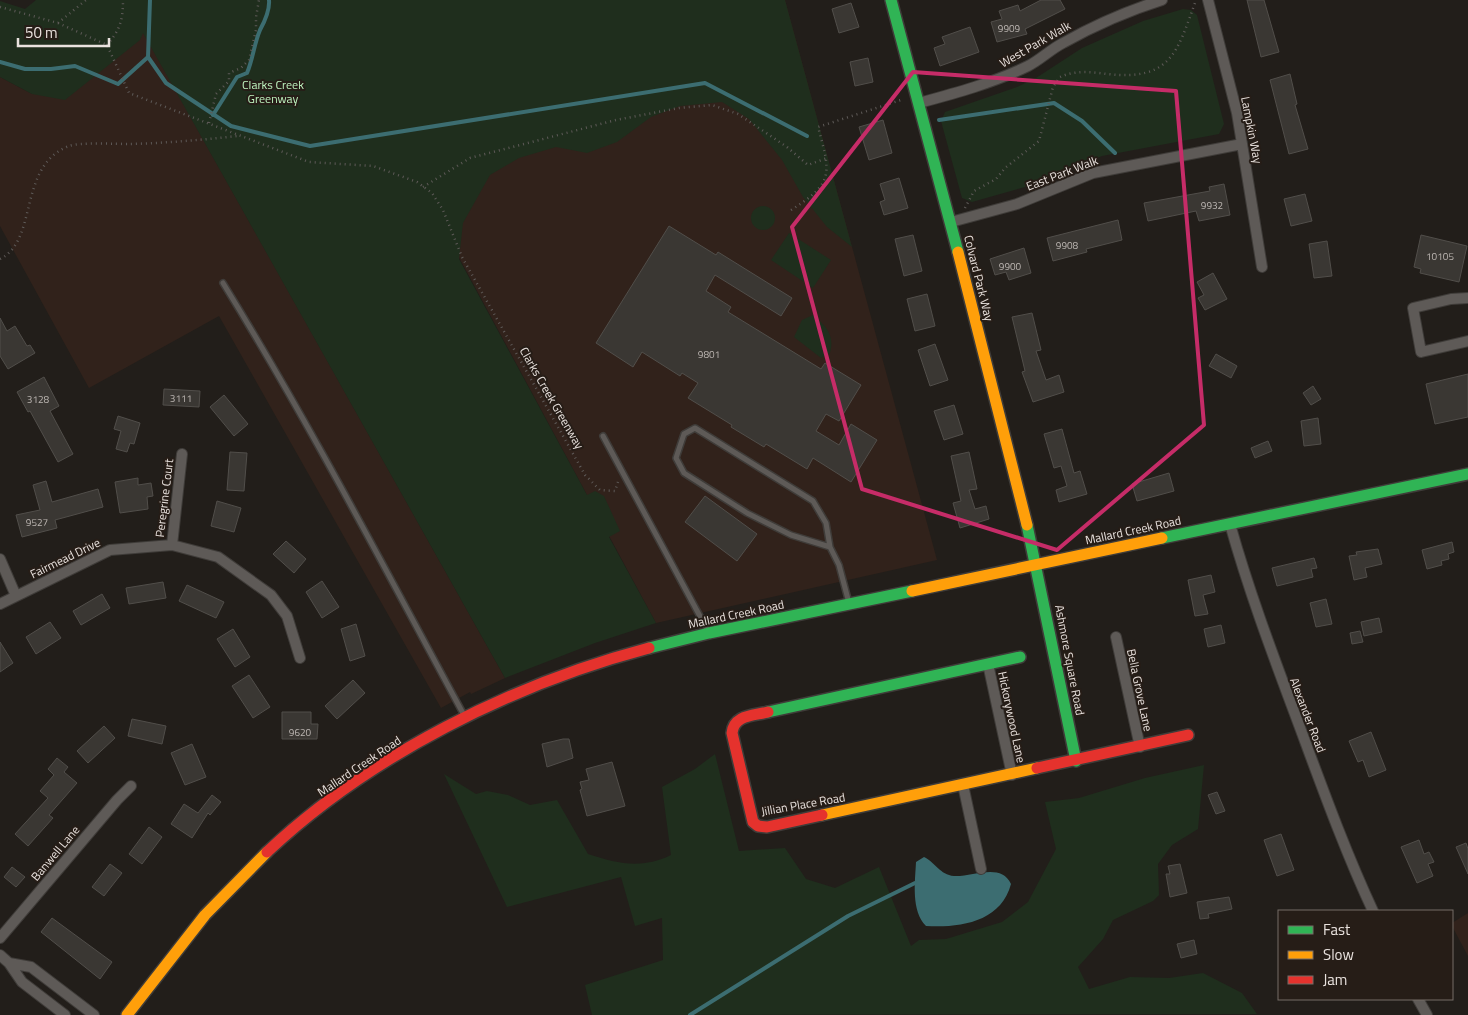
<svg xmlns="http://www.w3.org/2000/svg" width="1468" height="1015" viewBox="0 0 1468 1015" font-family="'Titillium Web',sans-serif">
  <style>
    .built { fill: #31221b }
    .green { fill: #1f2e1d }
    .water { fill: #3c6d71 }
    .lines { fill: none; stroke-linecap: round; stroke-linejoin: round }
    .stream { stroke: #3c6d71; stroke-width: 4 }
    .building { fill: #3a3733; stroke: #514e4a }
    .lane-casing { stroke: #3f3c39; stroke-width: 8 }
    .street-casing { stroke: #3f3c39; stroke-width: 12 }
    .fast-casing { stroke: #3f3c39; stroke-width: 14 }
    .slow-casing { stroke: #3f3c39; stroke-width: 14 }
    .jam-casing { stroke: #3f3c39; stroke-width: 14 }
    .path { stroke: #5e5a58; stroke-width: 2.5; stroke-dasharray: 1 4; stroke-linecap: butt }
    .lane { stroke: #5e5a57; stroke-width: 5 }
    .street { stroke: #5e5a57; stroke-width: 10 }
    .fast { stroke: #30b455; stroke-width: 11 }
    .slow { stroke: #ff9f0a; stroke-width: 11 }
    .jam { stroke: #e5322d; stroke-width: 11 }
    .marked { fill: none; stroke: #c62c68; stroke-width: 4; stroke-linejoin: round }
    .labels { text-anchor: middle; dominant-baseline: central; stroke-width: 4; stroke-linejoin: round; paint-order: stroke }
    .number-label { font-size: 10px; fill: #bdb7b3 }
    .street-label { font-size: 12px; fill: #e9e2de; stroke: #261d17 }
    .park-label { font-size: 12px; fill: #bef3bf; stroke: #261d17 }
  </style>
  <rect width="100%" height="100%" fill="#221e1a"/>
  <!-- built -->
  <path class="built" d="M785,0L937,560L656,623L337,31Z
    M143,32L505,678L471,694L470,692L441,708L219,316L89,388L0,226V77L32,94Z
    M1468,913V956L1452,926V923Z"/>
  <!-- green -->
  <path class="green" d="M36,0H785L852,247L827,227L803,197L782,160L749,119L722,102L680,106L651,117L617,142L587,153L556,147L519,158L490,175L463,223L459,259L587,495L595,491L604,496L620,531L609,537L656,623L595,643L505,678L143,33L140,40L65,100L32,94L0,77V1L25,9Z
    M1183,9L1191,10L1197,15L1224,124L1219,134L1102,156L1032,185L972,202L962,198L941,121L945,112L1017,87L1036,78L1082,48L1143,21Z
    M751 218a12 12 0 1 1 24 0a12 12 0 1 1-24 0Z
    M789,233L831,260L813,288L771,260Z
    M813,315C826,326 835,335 830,353L821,358L794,337L802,320Z
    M715,754L739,851L785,848L806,879L835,888L879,867L911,946L919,940L946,939L1002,922L1028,902L1056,849L1045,802L1079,798L1145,778L1204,765L1198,829L1172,845L1158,864L1159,895L1153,901L1113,920L1103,939L1078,967L1089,989L1130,977L1169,978L1203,973L1242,993L1257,1014L592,1015L585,985L663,960L662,918L635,926L621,877L507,907L444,774L476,794L487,791L508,795L530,805L557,800L588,854C618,864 642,869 671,855L662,787L695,769Z"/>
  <!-- water -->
  <path class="water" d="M924,857C935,862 940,875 954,876C973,877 1001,862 1011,884C1001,922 960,928 926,926C911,911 915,882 916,862Z"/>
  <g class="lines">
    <!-- stream -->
    <path class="stream" d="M148,57L166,83L231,126L310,146L705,83L807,136
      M0,62L25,69H51L75,66L118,84L148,57L150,0
      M213,115L237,77L247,73C253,59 254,44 260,30C265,21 270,11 269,0
      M939,120L1054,103L1082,121L1115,153
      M690,1015L848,916L915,883"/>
  </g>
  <!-- building -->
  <path class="building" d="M1041,0H1060L1065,9L1025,29L1027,34L997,42L991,22L1002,19L999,11L1018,5L1020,11Z
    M1247,0H1264L1279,52L1261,57Z
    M851,3L859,27L839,33L832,9Z
    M970,27L979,52L940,66L934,48L945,44L942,37Z
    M868,58L873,82L855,86L850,62Z
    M1290,74L1297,104L1295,105L1308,149L1289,154L1270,80Z
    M883,120L892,153L869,160L859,127Z
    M899,178L908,208L884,215L880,202L885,200L880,184Z
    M1224,184L1230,215L1199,221L1196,211L1148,221L1144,203L1210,191L1209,187Z
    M1305,194L1312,221L1291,226L1284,199Z
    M1118,220L1122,240L1086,249L1087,252L1053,261L1047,238Z
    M669,226L716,255L718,252L792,298L781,316L715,275L706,291L731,307L728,312L821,369L825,363L861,385L839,421L826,414L816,431L839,445L851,424L877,440L851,482L813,458L807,469L766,444L764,447L731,427L732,425L688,398L698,383L682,373L680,376L642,352L633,367L596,343Z
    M913,235L922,271L904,276L895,239Z
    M1421,235L1467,246L1459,282L1420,273L1421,269L1414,267Z
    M1327,241L1332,276L1314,278L1309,244Z
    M1024,248L1031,273L1009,280L1006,272L995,275L990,259Z
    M1213,273L1227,299L1205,310L1198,298L1204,295L1197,282Z
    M927,294L935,326L915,331L907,299Z
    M1032,313L1041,350L1036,351L1046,380L1059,375L1064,392L1033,402L1022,372L1025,371L1012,317Z
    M0,318L7,331L15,326L27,346L30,345L35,353L8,369L0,356Z
    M935,344L948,380L930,386L918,350Z
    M1216,354L1237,366L1231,378L1209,366Z
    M1468,374V417L1435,424L1426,384Z
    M44,377L59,406L50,411L73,454L58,462L30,411L28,412L17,392Z
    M1313,386L1321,399L1311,405L1303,393Z
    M164,389L200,391L199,407L163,405Z
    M224,395L248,424L234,436L210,407Z
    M954,405L963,434L944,440L934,411Z
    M118,416L140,423L134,444L130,443L127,452L116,449L121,431L114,429Z
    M1318,418L1321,444L1304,446L1301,421Z
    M1062,429L1074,473L1080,471L1087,494L1059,502L1056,490L1067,486L1061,466L1054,468L1044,434Z
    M1268,441L1272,451L1255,458L1251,448Z
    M230,452L247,453L244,491L227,490Z
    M969,452L977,489L969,490L975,509L986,506L989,519L960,528L953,503L961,501L951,456Z
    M1169,473L1174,491L1137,501L1132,484Z
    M138,478V485L151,483L153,496L147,497L148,509L120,513L115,482Z
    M46,481L52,502L98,489L103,507L55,520L57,528L22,537L16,515L40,510L33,485Z
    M705,496L757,534L737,561L685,522Z
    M217,501L241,508L234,532L211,526Z
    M286,541L306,559L294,573L273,554Z
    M1452,542L1454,552L1448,554L1449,559L1441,561L1442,565L1427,569L1422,550Z
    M1378,549L1382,564L1365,568L1367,577L1354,580L1349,556L1357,555L1356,552Z
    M1314,558L1317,568L1311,569L1313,577L1277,586L1272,568Z
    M1211,575L1215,592L1203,595L1208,614L1195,616L1188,580Z
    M322,581L339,607L322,618L306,592Z
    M163,582L166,598L129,604L126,588Z
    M187,585L224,602L216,618L179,601Z
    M102,594L110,608L81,625L73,611Z
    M1326,599L1332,624L1316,627L1310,603Z
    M1379,618L1382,632L1364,636L1361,622Z
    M50,622L61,638L36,654L26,637Z
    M356,624L365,656L350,661L341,629Z
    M1221,625L1225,643L1208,647L1204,629Z
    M233,629L250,657L235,667L217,639Z
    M1360,631L1363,642L1352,644L1350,633Z
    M0,642L13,663L0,672Z
    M249,675L270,707L253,718L232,686Z
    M353,680L365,693L337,719L325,706Z
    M282,712H311V724H318L317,739H282Z
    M132,719L166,726L162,744L128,736Z
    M104,726L115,738L88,763L77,751Z
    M1371,732L1386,770L1369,777L1363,760L1358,762L1349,741Z
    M563,739H569L573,758L547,767L542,744Z
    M192,744L206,777L185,785L171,753Z
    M57,758L68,767L64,772L77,783L49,815L53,818L28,846L15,834L48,798L40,791L54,775L48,769Z
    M612,762L625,806L587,816L580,790L582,789L580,782L589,780L586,769Z
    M1217,792L1225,811L1216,814L1208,795Z
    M212,795L221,802L210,815L208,813L192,838L171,824L184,804L198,813Z
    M149,827L162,837L142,864L129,854Z
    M1281,834L1294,870L1277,876L1264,840Z
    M1419,840L1424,854L1429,852L1434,862L1428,864L1433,876L1417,883L1401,847Z
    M1466,843L1468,849V874L1456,847Z
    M110,864L122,873L104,896L92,887Z
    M1180,864L1187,893L1170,897L1166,874H1170L1168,866Z
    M12,867L25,877L16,887L4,877Z
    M1229,897L1232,909L1208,914L1209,918L1200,919L1197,902Z
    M52,918L112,962L100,979L41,932Z
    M1194,940L1197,954L1181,958L1177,944Z"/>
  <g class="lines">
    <!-- lane casing -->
    <g class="lane-casing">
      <path id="lane" d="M223,283C310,424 386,571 465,717
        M603,436L709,633
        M830,547L791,535L747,513L684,473L676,458L684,434L695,428L813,501L826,523L830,547L839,565L849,603"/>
    </g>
    <!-- street casing -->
    <g class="street-casing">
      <path id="street" d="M1208,0L1237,113L1262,267
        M919,103C956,93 993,83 1028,66C1040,60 1051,49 1063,43C1095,25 1127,11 1162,0
        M951,222L1017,204L1093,173L1242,144
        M1468,298L1451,299L1413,308L1421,352L1468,341
        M1230,524C1249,592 1274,658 1299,725C1322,787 1345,851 1373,911
        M172,545L182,454
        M0,559L16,596
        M0,604L110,550L172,545L218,557L271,595L287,616L300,658
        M1116,637L1140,747
        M988,664L1012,775
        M963,785L981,869
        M0,938L117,800L131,786
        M0,955L9,963L22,982L65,1015
        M9,963L31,967L94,1015
        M1418,999L1427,1015"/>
    </g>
    <!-- fast casing -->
    <g class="fast-casing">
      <path id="fast" d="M891,0L958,252
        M1027,525L1076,761
        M1162,538L1468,474
        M649,648L709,633L912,591
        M768,712L1020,657"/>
    </g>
    <!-- slow casing -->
    <g class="slow-casing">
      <path id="slow" d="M958,252L1027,525
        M912,591L1162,538
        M822,815L1037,768
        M127,1015L205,915L267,852"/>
    </g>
    <!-- jam casing -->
    <g class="jam-casing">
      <path id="jam" d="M768,712C752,716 734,715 732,733L753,822L758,826L767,827L822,815
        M1037,768L1188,735
        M267,852C370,755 513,684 649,648"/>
    </g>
    <!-- path -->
    <path class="path" d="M0,7L58,23L86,0
      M58,23L107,45L129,93L309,162L373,166L417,182L432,193L443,210L462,257L585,475L600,490L615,491L618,482
      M107,45C120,30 123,20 123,0
      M209,123L216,94L229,81V73L241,68L249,60L256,30V17L259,0
      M423,187L470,158L616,120L679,108L712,105L738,114L787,147L808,165L827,158
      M965,208L974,191L996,179L1005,168L1039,141L1053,87L1060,77C1075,70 1092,72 1107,74C1171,81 1177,53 1196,0
      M791,210C834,183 831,174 818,127L904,99
      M0,259C39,240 17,166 69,146C80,142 116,144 130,144C166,143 201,140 237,136"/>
    <!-- lane -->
    <use href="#lane" class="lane"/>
    <!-- street -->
    <use href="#street" class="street"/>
    <!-- fast -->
    <use href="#fast" class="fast"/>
    <!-- slow -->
    <use href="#slow" class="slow"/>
    <!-- jam -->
    <use href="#jam" class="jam"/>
  </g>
  <!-- marked area -->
  <path class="marked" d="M913,72L1176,91L1204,425L1057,550L862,489L792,227Z"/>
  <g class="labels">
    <!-- number labels -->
    <g class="number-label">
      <text x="1009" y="28">9909</text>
      <text x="1212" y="205">9932</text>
      <text x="1067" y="245">9908</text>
      <text x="1440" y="256">10105</text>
      <text x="1010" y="266">9900</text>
      <text x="709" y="354">9801</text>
      <text x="181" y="398">3111</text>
      <text x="38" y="399">3128</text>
      <text x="37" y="522">9527</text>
      <text x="300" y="732">9620</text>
    </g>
    <!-- street labels -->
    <g class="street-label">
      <text transform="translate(1035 44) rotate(-30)">West Park Walk</text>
      <text transform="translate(1252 130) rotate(79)">Lampkin Way</text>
      <text transform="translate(1062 173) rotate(-21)">East Park Walk</text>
      <text transform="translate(979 278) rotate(76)">Colvard Park Way</text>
      <text transform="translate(552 398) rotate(60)">Clarks Creek Greenway</text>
      <text transform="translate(164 498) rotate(-83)">Peregrine Court</text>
      <text transform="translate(1133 530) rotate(-12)">Mallard Creek Road</text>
      <text transform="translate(65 558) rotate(-26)">Fairmead Drive</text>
      <text transform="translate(736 614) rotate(-12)">Mallard Creek Road</text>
      <text transform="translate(1070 660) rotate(79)">Ashmore Square Road</text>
      <text transform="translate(1140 690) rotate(78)">Bella Grove Lane</text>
      <text transform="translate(1308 715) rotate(69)">Alexander Road</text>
      <text transform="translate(1012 717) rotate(78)">Hickorywood Lane</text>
      <text transform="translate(359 766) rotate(-34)">Mallard Creek Road</text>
      <text transform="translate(803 804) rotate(-10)">Jillian Place Road</text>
      <text transform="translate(55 853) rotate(-50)">Banwell Lane</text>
    </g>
    <!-- park labels -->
    <g class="park-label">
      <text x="273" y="84">Clarks Creek<tspan x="273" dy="14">Greenway</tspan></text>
    </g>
  </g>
  <!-- legend -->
  <rect x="1278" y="910" width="175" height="90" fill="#261d17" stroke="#746c67"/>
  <rect x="1288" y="926" width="25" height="8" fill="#30b455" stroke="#746c67"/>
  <text x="1323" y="935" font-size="15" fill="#e9e2de">Fast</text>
  <rect x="1288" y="951" width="25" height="8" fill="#ff9f0a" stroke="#746c67"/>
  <text x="1323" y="960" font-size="15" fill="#e9e2de">Slow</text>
  <rect x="1288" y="976" width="25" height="8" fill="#e5322d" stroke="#746c67"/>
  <text x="1323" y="985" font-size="15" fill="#e9e2de">Jam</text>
  <!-- scale -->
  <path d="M18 38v8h91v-8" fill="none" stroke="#e9e2de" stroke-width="2.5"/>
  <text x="25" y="38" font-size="15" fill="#e9e2de" stroke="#261d17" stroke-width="4" paint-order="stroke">50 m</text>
</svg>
